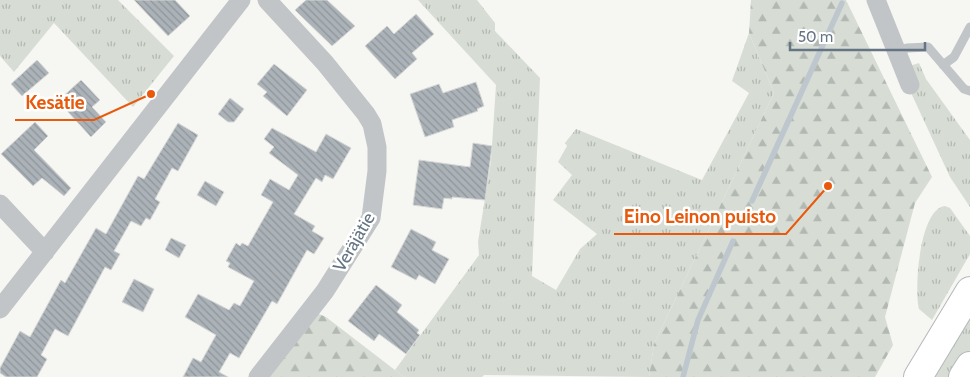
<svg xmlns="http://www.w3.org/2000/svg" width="970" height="377" viewBox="0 0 970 377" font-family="Cabin,sans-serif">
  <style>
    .grass { fill: url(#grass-tufts) }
    .forest { fill: url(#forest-firs) }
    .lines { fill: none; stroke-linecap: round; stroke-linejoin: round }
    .stream { stroke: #bec7cd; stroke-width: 5.5 }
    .building { fill: url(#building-back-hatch); stroke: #d7d8d5 }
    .primary-casing { stroke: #b4b8bc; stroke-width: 30 }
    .lane { stroke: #c1c5c8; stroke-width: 9 }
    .street { stroke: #c1c5c8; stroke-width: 19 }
    .primary { stroke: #fff; stroke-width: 28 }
    .labels { text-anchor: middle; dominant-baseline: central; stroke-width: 5; stroke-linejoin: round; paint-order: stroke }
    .street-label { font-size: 18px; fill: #657584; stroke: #fff }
    .leader { fill: none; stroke: #e8590c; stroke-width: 2 }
    .callout-dot { fill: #e8590c; stroke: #fff; stroke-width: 2 }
    .callout-label { font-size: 19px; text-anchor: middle; font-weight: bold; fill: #e8590c; stroke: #fff; stroke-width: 5; stroke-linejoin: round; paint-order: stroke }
  </style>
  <defs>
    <pattern id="grass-tufts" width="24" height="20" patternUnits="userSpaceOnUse" patternTransform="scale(1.25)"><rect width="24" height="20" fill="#d7ddd4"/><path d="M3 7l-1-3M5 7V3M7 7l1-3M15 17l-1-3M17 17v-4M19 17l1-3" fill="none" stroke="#b2b8b2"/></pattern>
    <pattern id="forest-firs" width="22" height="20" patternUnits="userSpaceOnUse" patternTransform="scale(1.25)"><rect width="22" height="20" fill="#d7ddd4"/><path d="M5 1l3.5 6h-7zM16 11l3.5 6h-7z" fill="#b2b8b2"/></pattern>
    <pattern id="building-back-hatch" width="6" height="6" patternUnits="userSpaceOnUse" patternTransform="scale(1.25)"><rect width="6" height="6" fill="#abb2b8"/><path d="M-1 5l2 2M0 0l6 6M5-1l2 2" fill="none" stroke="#8f959b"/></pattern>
  </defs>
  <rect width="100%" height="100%" fill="#f6f6f3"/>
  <!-- grass -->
  <path class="grass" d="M0,0H118L174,56L133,107L54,23L14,72L0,56Z
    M418,0H477L495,23V31L540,78L532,276L556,290L580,249L597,234L553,200L572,175L558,162L567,146L565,143L576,129L702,180L749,93L732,81L749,33L774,93L654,344L649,377L484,375L482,377H404L395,370L479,255L478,242L491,161L496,85Z
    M919,63L926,79L970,140V207L950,177L900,69Z
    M945,206L950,208L970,236V254L932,320L919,309C914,290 919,209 945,206Z
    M970,315V350L953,377H932Z"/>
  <!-- forest -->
  <path class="forest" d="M751,0H846L932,177L915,203L885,317L893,345L875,377H649L654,344L774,93L749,33Z
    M312,314H319L326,317L404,377H267Z"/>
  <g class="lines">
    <!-- stream -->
    <path class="stream" d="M752,201L842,3
      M683,377L698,320L733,241"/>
  </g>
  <!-- building -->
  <path class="building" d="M134,0H175L190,16L168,36Z
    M306,0H327L355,26L332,46L295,10Z
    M416,14L434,34L412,53L417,59L395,79L365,46L387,26L394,34Z
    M37,60L49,73L22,96L11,84Z
    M274,64L307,90L287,116L263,96L267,92L257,84Z
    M81,80L100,100L92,107L106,122L91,137L58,101Z
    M476,82L484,106L477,109L478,111L452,120L454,127L425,137L410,94L439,84L443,93Z
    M230,98L244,109L234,122H228L218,114Z
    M35,122L48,136L34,150L71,188L64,196L42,178L33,186L1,154Z
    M178,123L198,135L178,171L172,168L155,199L160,202L150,220L146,218L141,226L131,221L114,251L120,254L111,270L105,267L68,336L55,329L41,355L47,359L37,377H6L0,373V368L20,331L30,337L61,280L65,283L96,228L106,234L138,176L144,179Z
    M272,128L316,152L326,134L351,148L333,179L325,175L322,182L316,178L294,214L315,226L312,231L324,238L314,254L307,250L277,304L272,301L239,358L230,353L219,372L228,377H183L193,358L201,362L216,335L185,317L198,294L229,310L234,303L240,306L254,281L228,267L230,263L226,261L236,243L240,246L242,243L248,246L273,202L261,195L270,179L289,190L298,175L269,153L274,147L264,139Z
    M473,143L492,146L485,200L452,197V199L444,198L442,209L413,205L419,160L470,167Z
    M205,181L224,192L216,206L197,195Z
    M411,229L436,242L432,250L449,259L435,284L419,275L416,280L391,267Z
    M171,238L186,245L179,258L165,250Z
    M134,279L154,289L143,312L122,302Z
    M376,285L402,305L397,312L419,330L417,333L420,335L406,354L379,334L374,341L348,321Z"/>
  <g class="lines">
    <!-- primary casing -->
    <g class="primary-casing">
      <path id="primary" d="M918,377L970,291
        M963,377L970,366"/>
    </g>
    <!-- lane -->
    <path class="lane" d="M897,52L907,48L928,47L964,89L970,91
      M943,65L954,57L970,27"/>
    <!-- street -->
    <path class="street" d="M876,0L910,85
      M0,204L45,252
      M0,309L241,0
      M258,377L325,291L371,218L377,171V147L372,124L366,114L325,63L267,0"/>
    <!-- primary -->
    <use href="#primary" class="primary"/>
  </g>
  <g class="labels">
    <!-- street labels -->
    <g class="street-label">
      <text transform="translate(354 242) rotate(-60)">Veräjätie</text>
    </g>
  </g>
  <!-- callouts -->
  <path class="leader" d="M151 94L94 120H15M828 186L786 234H614"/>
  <g class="callout-dot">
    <circle cx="151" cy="94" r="5"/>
    <circle cx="828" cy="186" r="5"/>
  </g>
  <g class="callout-label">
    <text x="55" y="109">Kesätie</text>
    <text x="700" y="223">Eino Leinon puisto</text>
  </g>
  <!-- scale -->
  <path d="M790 42v8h135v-8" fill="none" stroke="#657584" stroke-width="2.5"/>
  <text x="798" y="42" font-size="15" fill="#657584" stroke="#ffffff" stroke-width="4" paint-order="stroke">50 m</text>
</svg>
